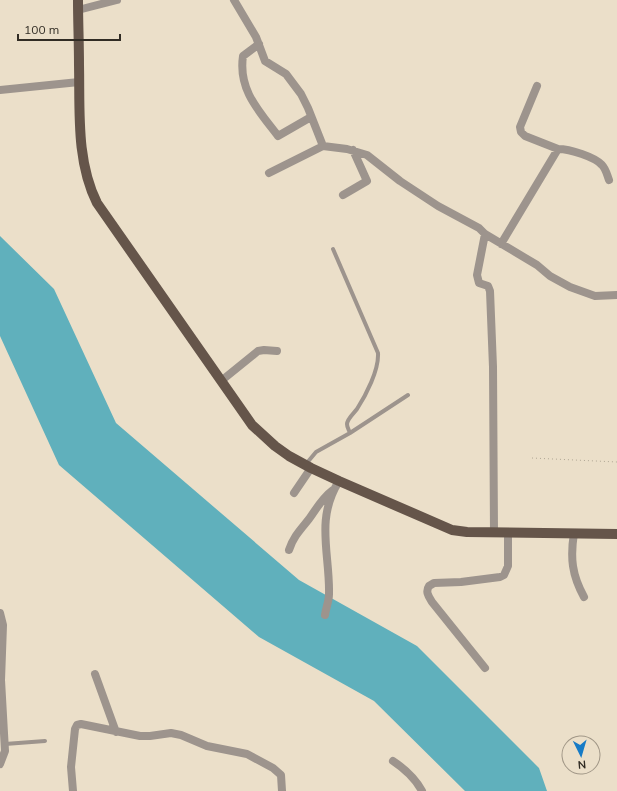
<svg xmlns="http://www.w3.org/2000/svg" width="617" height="791" viewBox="0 0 617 791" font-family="Mulish,sans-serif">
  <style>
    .water { fill: #60b0bc }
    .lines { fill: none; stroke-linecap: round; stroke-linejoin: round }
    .path { stroke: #afa694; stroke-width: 1; stroke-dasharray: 1 3; stroke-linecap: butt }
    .service { stroke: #9d948d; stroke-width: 4 }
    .minor { stroke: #9d948d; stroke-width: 8 }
    .primary { stroke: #65554a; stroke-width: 10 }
  </style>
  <rect width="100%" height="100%" fill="#ebdfc9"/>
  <!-- water -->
  <path class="water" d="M0,236L54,289L116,423L299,580L417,646L539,768L547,791H465L374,701L259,637L59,465L0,336Z"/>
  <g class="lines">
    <!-- path -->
    <path class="path" d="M532,458L617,462"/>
    <!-- service -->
    <path class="service" d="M333,249L378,353C379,370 366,395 357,409C354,413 347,419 347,424C347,428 349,430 350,433
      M306,464L316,452L350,433L408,395
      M5,744L45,741"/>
    <!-- minor -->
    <path class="minor" d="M234,0L256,37L265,61L286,74L301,94L308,108L323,146L347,149L367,155L400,181L438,206L479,228L485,234L537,265L550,276L570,287L595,296L617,295
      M78,10L117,0
      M259,44L243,56C238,90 259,111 278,136L311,117
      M0,90L79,82
      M558,149C570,149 595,157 602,165C606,169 607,175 609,180
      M269,173L323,146
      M343,195L367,181L353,150
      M485,234L477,275L479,283L488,286L490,291L493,367L494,533
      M501,244L558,149L525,136L521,132L520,127L537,86
      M221,381L258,351L264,350L277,351
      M294,493L311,468
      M574,533C570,558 572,575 584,597
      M289,550C293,537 301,529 309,519C317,508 322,498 333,490
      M0,613L3,625L1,680L5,751L0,764
      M325,615C326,608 329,601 329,594C330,554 315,519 339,481
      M485,668L432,602C429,597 425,592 429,586L434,583L461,582L500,577L504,575L508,566V533
      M95,674L116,732
      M393,761C405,769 415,778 422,791
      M73,791L71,767L75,729L77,725L81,724L140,736H150L171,733L181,735L207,746L247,754L273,768L281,775L282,791"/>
    <!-- primary -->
    <path class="primary" d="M78,0C78,21 79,43 79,65C80,111 76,161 97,203L252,425L275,446L289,456L311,468L339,481L452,530L467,532L617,534"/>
  </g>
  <!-- north arrow -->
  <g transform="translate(581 755) rotate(175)"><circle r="19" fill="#ebdfc9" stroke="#a19787"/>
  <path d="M0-3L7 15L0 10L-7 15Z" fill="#167bc6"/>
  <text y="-6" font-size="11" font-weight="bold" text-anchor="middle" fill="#312c24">N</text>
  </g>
  <!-- scale -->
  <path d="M18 34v6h102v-6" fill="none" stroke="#312c24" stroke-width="2"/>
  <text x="24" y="34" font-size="12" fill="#312c24" stroke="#ebdfc9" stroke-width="3" paint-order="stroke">100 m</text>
</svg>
